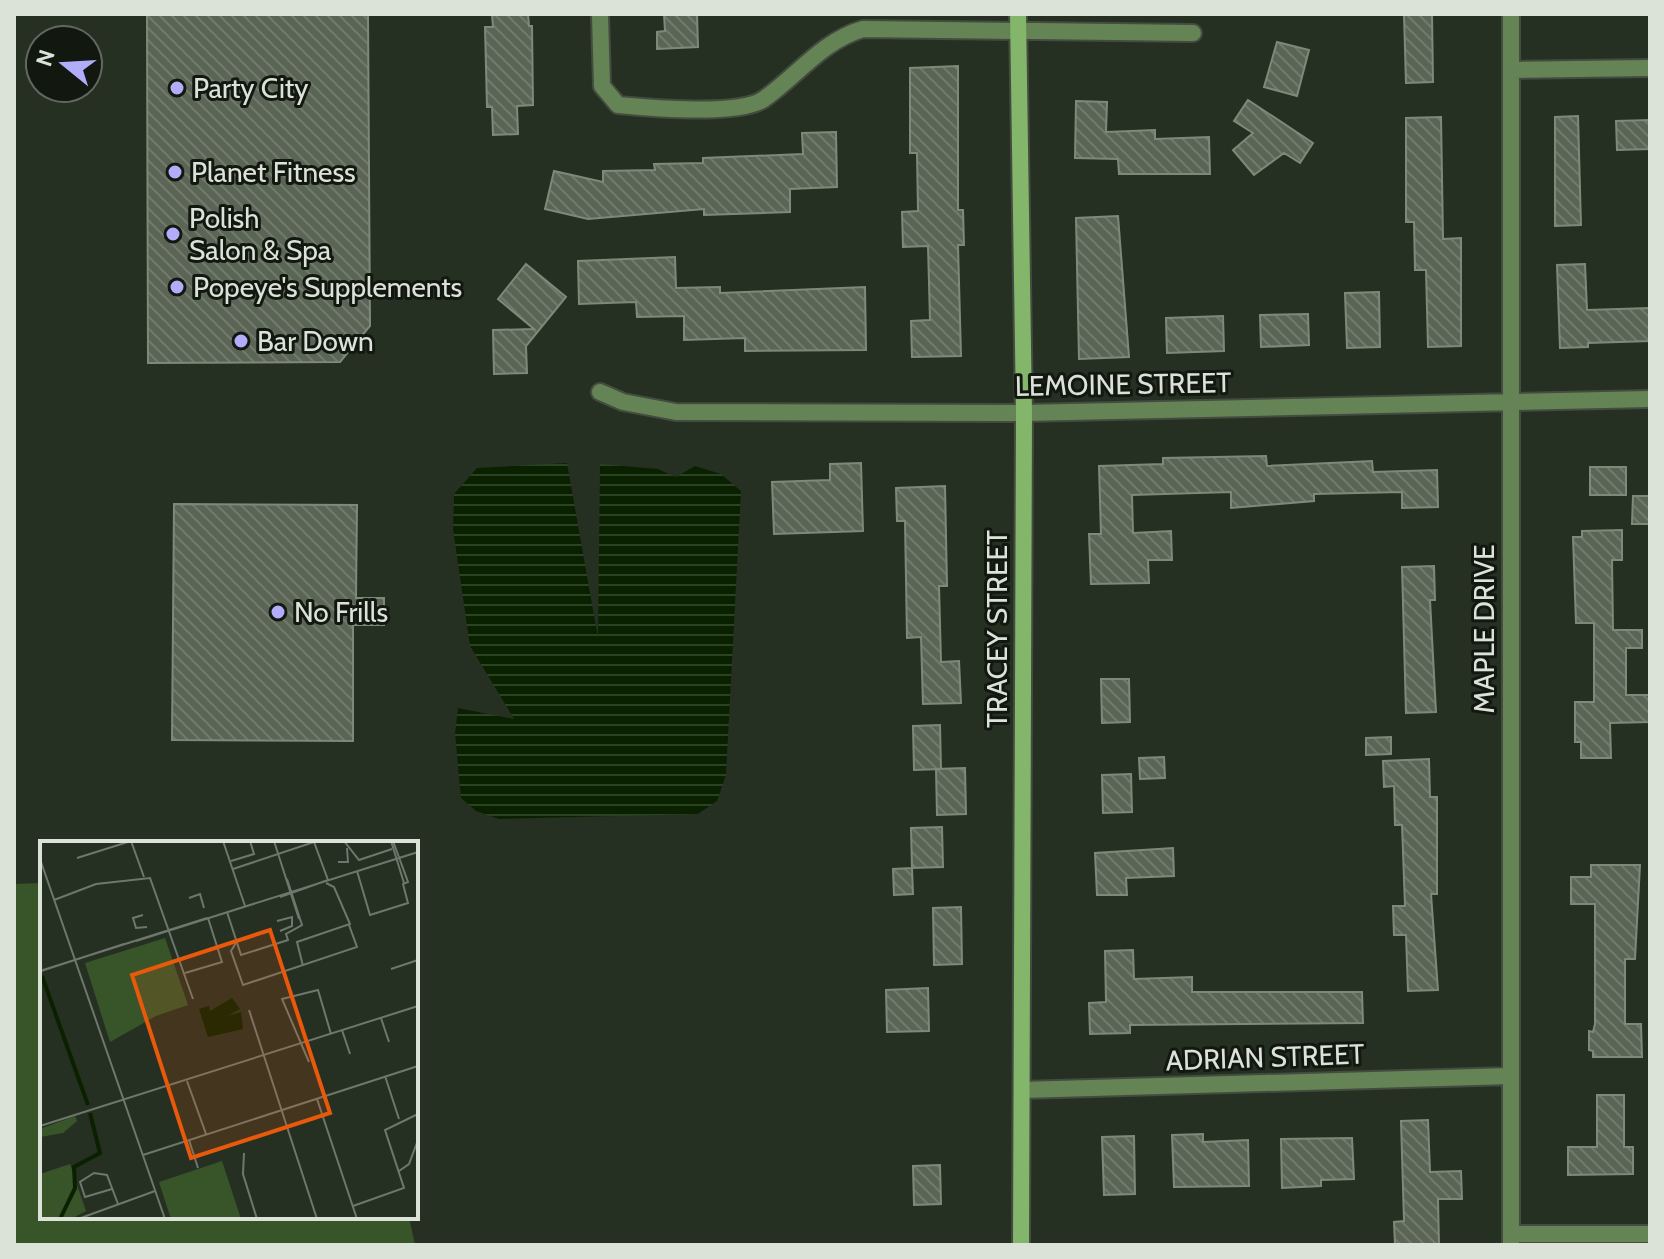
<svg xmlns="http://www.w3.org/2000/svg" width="1664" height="1259" viewBox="0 0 1664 1259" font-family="Cabin,sans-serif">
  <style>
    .grass { fill: #38552a }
    .water { fill: url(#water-rules) }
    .building { fill: url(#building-back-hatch); stroke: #7e8a79; stroke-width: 2 }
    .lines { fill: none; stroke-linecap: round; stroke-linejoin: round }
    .street-casing { stroke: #434c3f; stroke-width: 20 }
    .secondary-casing { stroke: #434c3f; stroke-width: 20 }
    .street { stroke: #658456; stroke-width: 16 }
    .secondary { stroke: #83b56b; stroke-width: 16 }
    .poi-dot { fill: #b1adfa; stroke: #121710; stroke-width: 3 }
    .labels { text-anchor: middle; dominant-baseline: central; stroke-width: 6; stroke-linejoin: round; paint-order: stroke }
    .poi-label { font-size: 28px; fill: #dbe2d8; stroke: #121710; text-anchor: start }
    .street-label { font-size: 28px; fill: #dbe2d8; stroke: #121710 }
    .inset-river { fill: none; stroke: #0a2100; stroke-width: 4 }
    .inset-road { fill: none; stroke: #6e776b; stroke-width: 2 }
    .view { fill: #e8590c; fill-opacity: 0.15; stroke: #e8590c; stroke-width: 4 }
    .inset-edge { fill: none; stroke: #dbe2d8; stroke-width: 4 }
  </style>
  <defs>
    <pattern id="water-rules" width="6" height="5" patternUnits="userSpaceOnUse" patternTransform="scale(2)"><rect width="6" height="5" fill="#0a2100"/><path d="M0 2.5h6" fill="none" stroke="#2d4124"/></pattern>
    <pattern id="building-back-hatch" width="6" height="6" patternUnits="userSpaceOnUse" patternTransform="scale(2)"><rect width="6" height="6" fill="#5a6555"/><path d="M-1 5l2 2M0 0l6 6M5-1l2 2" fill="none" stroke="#717b6d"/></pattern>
  </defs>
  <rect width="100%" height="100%" fill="#263022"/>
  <!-- grass -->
  <path class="grass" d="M42,883V1217H409L415,1245H14V884Z"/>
  <!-- water -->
  <path class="water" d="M567,463L598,638L600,464L658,469L676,477L695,466L721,474L741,491L726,775L717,801L698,814L499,819L476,811L461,798L455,733L458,708L514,719L470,646L453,529L454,494L477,468Z"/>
  <!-- building -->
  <path class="building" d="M147,14H368L370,326L340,362L148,363Z
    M492,14H528L529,26H532L533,105L517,106L518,134L493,135L492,107H487L485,27H493Z
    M664,14H697L698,47L657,49V32L665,31Z
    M1404,14H1432L1433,82L1406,83Z
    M1277,42L1309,50L1297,96L1264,87Z
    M958,66V210H963L964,245H958L961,356L912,357L911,321L930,320L928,246L903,247L902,212L918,211L917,153H910V68Z
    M1248,100L1313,143L1300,163L1284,153L1254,175L1233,150L1253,133L1234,121Z
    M1076,101L1107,102L1106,132L1155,130V139L1209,137L1210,174H1119L1118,159L1075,158Z
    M1578,116L1581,225L1555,226V117Z
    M1441,117L1443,239L1461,238V346L1428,347L1426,270H1415L1414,222H1406V118Z
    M1650,120V149L1617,150L1616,121Z
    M836,132L837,187L790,189V212L704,215V209L588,219L545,209L554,171L603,182V171L655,170L654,164L703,163V158L803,154L802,133Z
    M1118,216L1129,357L1079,359L1076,218Z
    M675,257L676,288L720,287V293L865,287L866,350L745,351V338L684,340V316L637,317L636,302L579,304L578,261Z
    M526,264L566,297L526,346L527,373L494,374L493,330L534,329L498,299Z
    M1585,264L1587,310L1650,308V341L1588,343V347L1560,348L1557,265Z
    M1379,292L1380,347L1347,348L1345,293Z
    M1308,314L1309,345L1261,347L1260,315Z
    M1223,316L1224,351L1167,353L1166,318Z
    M1266,456L1267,466L1372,461L1373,472L1437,470L1438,507L1402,508V492L1314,494V501L1231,508V492L1132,495L1133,533L1171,531L1172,560H1148L1149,583L1091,584L1089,534H1101L1099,466L1163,464V458Z
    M861,463L863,531L774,534L772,482L830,480V464Z
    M1590,467H1626V495H1590Z
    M945,486L947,586H939L941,662L959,661L961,703L923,704L921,637L907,638L905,521H897L896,488Z
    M1633,496H1649L1650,524H1632Z
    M174,504L357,505L356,598H384V625H353V741L172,740Z
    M1622,530V560H1612L1613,630H1642V648H1626V695H1650V722L1610,723L1611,758H1581V742H1575V702H1594V623H1576L1573,537H1582V531Z
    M1434,566L1435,600H1430L1436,712L1406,713L1402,567Z
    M1101,679H1129L1130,722L1102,723Z
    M940,725L941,769L914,770L913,726Z
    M1391,737V754L1366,755V738Z
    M1164,757L1165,778L1140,779L1139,758Z
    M1429,759L1430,797H1437V894H1431L1438,990L1408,991L1406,935H1394L1393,906H1405L1402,825H1395L1394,786L1384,787L1383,761Z
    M965,768L966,814L937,815L936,769Z
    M1131,774L1132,812L1103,813L1102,775Z
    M942,827L943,867L912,868L911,828Z
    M1173,848L1174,876L1126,878L1127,895H1097L1095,853Z
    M1591,865H1640L1635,959H1625V1024H1641L1642,1057H1593V1051L1589,1050V1031L1593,1032L1595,1024V904H1571V877H1591Z
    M912,868L913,894L894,895L893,869Z
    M961,907L962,964L934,965L933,908Z
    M1133,950L1134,979L1192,977V992H1362L1363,1023L1130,1025V1033L1090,1034L1089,1003L1106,1002L1105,951Z
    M928,988L929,1031L887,1032L886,990Z
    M1597,1095H1624V1147H1633V1174L1568,1175V1147H1597Z
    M1428,1120L1430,1172L1461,1171L1462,1199H1438L1439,1245H1395L1394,1222L1404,1221L1401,1121Z
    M1203,1134V1142L1248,1140L1249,1186L1174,1187L1172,1135Z
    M1134,1136L1135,1194L1104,1195L1102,1137Z
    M1352,1138L1354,1179L1321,1180V1186L1282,1188L1281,1139Z
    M940,1165L941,1204L914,1205L913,1166Z"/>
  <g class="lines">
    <!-- street casing -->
    <g class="street-casing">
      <path id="street" d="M600,14L602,86L618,105C649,108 740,116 764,99C798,75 822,41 863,29L1193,33
        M1511,14V1245
        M1511,70L1650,68
        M600,392L623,402L676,412L1024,413L1650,399
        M1022,1090L1510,1076
        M1511,1234H1650"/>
    </g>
    <!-- secondary casing -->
    <g class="secondary-casing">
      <path id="secondary" d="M1018,14L1024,413L1021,1245"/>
    </g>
    <!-- street -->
    <use href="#street" class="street"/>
    <!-- secondary -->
    <use href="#secondary" class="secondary"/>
  </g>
  <!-- markers -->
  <g class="poi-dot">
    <circle cx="177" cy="88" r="8"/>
    <circle cx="175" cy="172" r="8"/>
    <circle cx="173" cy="234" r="8"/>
    <circle cx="177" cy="287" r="8"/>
    <circle cx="241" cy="341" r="8"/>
    <circle cx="278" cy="612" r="8"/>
  </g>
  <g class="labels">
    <!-- poi labels -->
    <g class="poi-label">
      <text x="193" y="88">Party City</text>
      <text x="191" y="172">Planet Fitness</text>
      <text x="189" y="218">Polish<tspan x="189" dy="32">Salon &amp; Spa</tspan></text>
      <text x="193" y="287">Popeye's Supplements</text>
      <text x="257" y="341">Bar Down</text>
      <text x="294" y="612">No Frills</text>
    </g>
    <!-- street labels -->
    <g class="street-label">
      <text transform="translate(1123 384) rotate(-1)">LEMOINE STREET</text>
      <text transform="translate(997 629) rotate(-90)">TRACEY STREET</text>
      <text transform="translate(1484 629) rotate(-90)">MAPLE DRIVE</text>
      <text transform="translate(1265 1057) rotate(-2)">ADRIAN STREET</text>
    </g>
  </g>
  <!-- overview -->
  <g transform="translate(40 841)">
    <rect width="378" height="378" fill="#263022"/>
    <path d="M125,97L148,164L116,175L70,201L45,122Z" fill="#38552a"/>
    <path d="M35,275L37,280L23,292L0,296V288ZM182,320L201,378H131L119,341ZM30,323L46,370L31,378H0V333Z" fill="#38552a"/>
    <path d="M192,157L200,168L187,175L201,171L203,188L168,196L159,168L169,165L170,170Z" fill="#0a2100"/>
    <path class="inset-river" d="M2,135L48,264M20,378L35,347L34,326L60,312L50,272"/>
    <path class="inset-road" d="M183,0L205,65M234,0L259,78M304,0L319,19L352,8M351,0L364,42M37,17L91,0L104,36M0,18L125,378M191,20L214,13L210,0M298,21H308L307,7M193,28L274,1L288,39M317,30L330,74L368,62L363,43L368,41L353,0M240,56L288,39M149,57L160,53L164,67M14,59L56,43L110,37L153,158M187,71L201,114L248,99L246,93L262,84L247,38M103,74L93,77L96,87L107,86M237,80L252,76V85L240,90M96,100L378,11M197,100L191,110L203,144L317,106L309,84M263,125L257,101L310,83L294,46L286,42M351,128L378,119M0,130L167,77M1,130L84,103M145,132L182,121L168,77M209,169L277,378M341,177L349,201M302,189L310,213M269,221L242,158L278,149L291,193M345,235L359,278M147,240L166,293M277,258L317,378M0,285L378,165M149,299L158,327M204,312L203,333L217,378M103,314L378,225M359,330L369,323L378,299M72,348L45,356L40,341L54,332L67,334L78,363M313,365L364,347L345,289L378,273M38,378L115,350"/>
    <path class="view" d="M230,89L290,272L151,317L92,134Z"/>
    <rect width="378" height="378" class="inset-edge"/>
  </g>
  <!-- border -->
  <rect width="1664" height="1259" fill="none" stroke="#dbe2d8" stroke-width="32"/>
  <!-- north arrow -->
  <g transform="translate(64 64) rotate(288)"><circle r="38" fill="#121710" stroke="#626860" stroke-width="2"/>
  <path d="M0-6L14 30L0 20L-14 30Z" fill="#b1adfa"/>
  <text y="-12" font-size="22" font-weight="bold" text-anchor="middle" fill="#dbe2d8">N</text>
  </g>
</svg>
